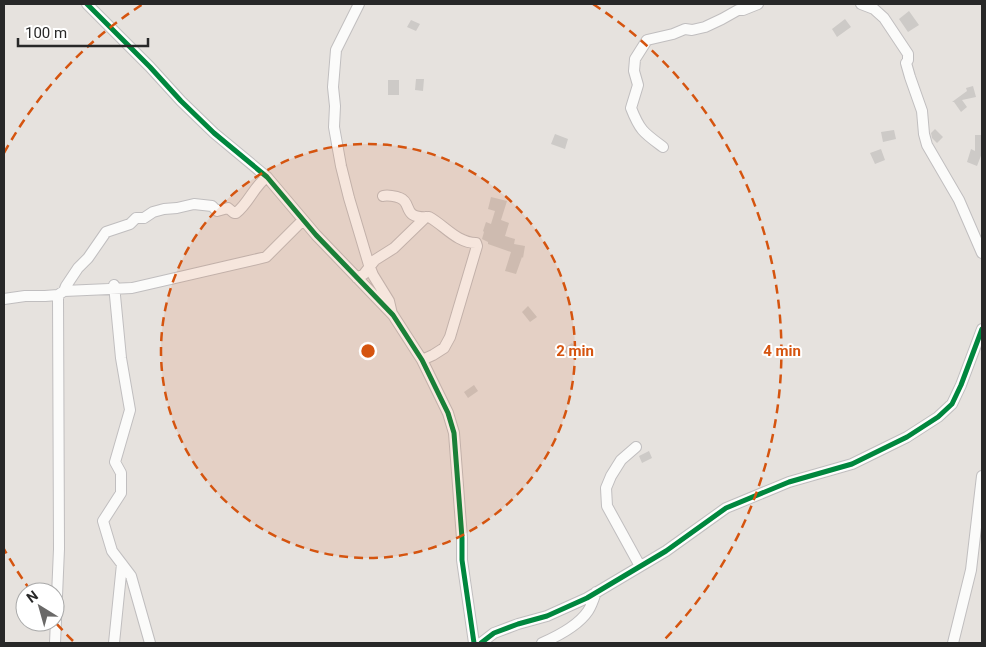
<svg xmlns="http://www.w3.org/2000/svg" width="986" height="647" viewBox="0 0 986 647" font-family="Roboto,sans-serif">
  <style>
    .building { fill: #cdcac7 }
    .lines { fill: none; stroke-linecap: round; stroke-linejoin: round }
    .minor-casing { stroke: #c0bebf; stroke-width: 12 }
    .minor { stroke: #fbfbfa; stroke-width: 10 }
    .cycleway-casing { stroke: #fff; stroke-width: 8 }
    .cycleway { stroke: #00873e; stroke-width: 5 }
    .ring { fill: none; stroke: #d5540f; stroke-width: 2.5; stroke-dasharray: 9 6 }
    .centre { fill: #d5540f; stroke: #fff; stroke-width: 2.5 }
    .ring-label { font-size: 15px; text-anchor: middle; font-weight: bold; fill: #d5540f; stroke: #fff; stroke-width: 4; stroke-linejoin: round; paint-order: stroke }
  </style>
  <rect width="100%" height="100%" fill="#e6e2de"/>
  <!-- building -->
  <path class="building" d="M909,11L919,25L908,32L899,19Z
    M845,19L851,27L837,37L832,29Z
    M411,20L420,24L416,31L407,27Z
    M416,79H424L423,91L415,90Z
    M388,80H399V95H388Z
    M973,86L976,97L962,100L967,107L961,112L954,102H952L967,91L966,88Z
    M935,129L943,137L937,143L932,138L931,133Z
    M894,130L896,139L883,142L881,132Z
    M555,134L568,139L565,149L551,144Z
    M975,135H982V153L977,166L967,162L971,149L975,151Z
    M881,149L885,160L875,164L870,153Z
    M491,197L507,201L501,220L509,223L505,236L515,239L514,244L525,246L523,258L522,257L516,274L505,271L511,252L488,244V242L482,239L484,232L483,231L486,222L491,224L495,211L488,209Z
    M528,306L537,317L530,322L522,312Z
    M572,343L577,349L568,356L563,349Z
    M474,385L478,391L468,398L464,392Z
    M649,451L652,458L642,463L639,456Z"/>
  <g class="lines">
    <!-- minor casing -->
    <g class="minor-casing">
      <path id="minor" d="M87,4L150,67L181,101L214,133L267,177L316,235L393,315L422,360L448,413L454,433L462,538V560L474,643
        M359,4L336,50L333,87L335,106L334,127L341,166L349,198L369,265L373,275L389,301L392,314
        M861,4L874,9L884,18L908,54V60L906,63L910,77L922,111L924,134L927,145L959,200L982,253
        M663,147C644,133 640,131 631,108L638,85L634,71L635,59L647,40L673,34L685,29L692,30L705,27L722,19L738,10H743L758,4
        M383,196C387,195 396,196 400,198C413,203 401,219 429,217C444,225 457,243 476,243L477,246L450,337L444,348L433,355L422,360
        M357,278L364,274L375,260L394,248L426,217
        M114,285L121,358L130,410L115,462L121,473V493L103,521L112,551L131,576L150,643
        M64,291L132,288L266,257L303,220
        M4,299L25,296H45L58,295L64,291L66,286L78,268L88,258L106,232L130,224L136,218H144L153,212L164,209L177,208L194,204L212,206L217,211L228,208L234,213H236C249,203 254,186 267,177
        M636,447L621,460L611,476L606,488L607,506L640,566
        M55,643L59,549L58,295
        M114,643L122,564
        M481,643L494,633L518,624L547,616L587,598L666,551L726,508L789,482L852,464L907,437L938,417L952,404L961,385L982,329
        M542,643C558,636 578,626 588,611C592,605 594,598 596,592
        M953,643L971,570L982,476"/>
    </g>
    <!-- minor -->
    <use href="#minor" class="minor"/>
    <!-- cycleway casing -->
    <g class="cycleway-casing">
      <path id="cycleway" d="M87,4L150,67L181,101L214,133L267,177L316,235L393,315L422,360L448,413L454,433L462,538V560L474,643
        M481,643L494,633L518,624L547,616L587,598L666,551L726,508L789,482L852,464L907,437L938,417L952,404L961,385L982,329"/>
    </g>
    <!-- cycleway -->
    <use href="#cycleway" class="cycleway"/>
  </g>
  <!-- distance rings -->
  <circle cx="368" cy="351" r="207" fill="#d5540f" fill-opacity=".12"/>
  <g class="ring">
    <circle cx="368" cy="351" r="207"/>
    <path d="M73 641A414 414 0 0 1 56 623M31 591A414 414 0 0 1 4 549M4 153A414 414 0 0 1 143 4M593 4A414 414 0 0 1 663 641"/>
  </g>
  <circle cx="368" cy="351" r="8" class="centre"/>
  <g class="ring-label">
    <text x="575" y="356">2 min</text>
    <text x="782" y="356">4 min</text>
  </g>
  <!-- border -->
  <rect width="986" height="647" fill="none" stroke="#282828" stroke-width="10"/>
  <!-- north arrow -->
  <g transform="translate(40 607) rotate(323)"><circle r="24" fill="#ffffff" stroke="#a9a9a9"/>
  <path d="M0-4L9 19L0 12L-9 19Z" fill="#6a6968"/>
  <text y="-8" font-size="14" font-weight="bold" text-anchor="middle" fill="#282828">N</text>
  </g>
  <!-- scale -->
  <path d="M18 38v8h130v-8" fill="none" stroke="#282828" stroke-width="2.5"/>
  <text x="25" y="38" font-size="15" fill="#282828" stroke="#ffffff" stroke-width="4" paint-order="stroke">100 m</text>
</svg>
